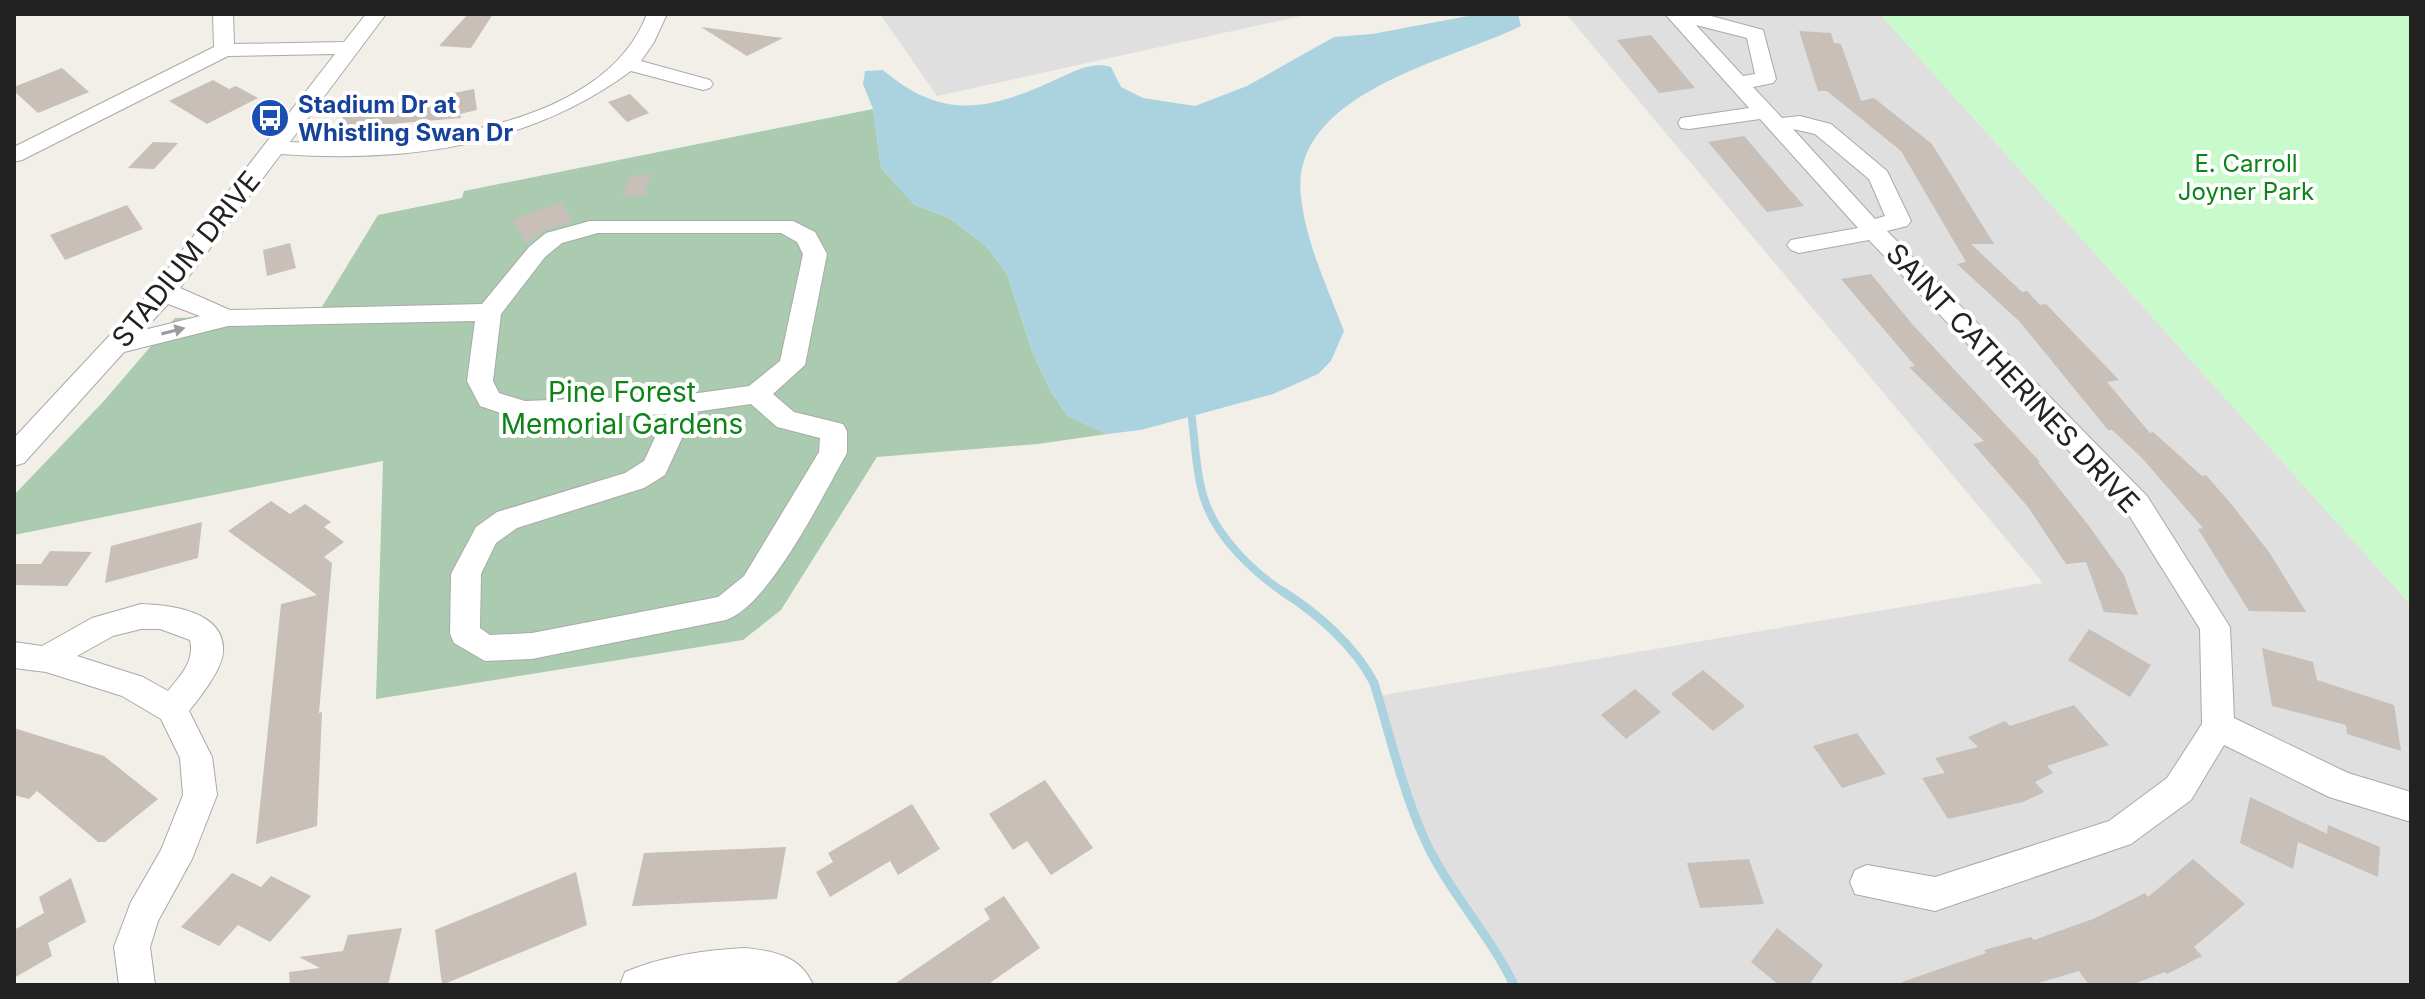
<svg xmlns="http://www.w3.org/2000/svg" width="2425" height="999" viewBox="0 0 2425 999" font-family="Inter,sans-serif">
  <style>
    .residential { fill: #e0dfdf }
    .cemetery { fill: #aacbaf }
    .park { fill: #c8facc }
    .water { fill: #aad3df }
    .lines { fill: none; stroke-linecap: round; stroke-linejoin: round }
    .stream-far1 { stroke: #aad3df; stroke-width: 8 }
    .stream { stroke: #aad3df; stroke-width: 9 }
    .building { fill: #c7bfb8 }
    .minor-casing { stroke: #a9a9a9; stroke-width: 2 }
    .minor { fill: #fff; fill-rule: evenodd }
    .oneway { fill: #9c9c9c }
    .labels { text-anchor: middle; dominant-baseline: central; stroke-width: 8; stroke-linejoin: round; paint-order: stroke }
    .far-transit-label { font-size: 24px; font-weight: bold; fill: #164399; stroke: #fff; text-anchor: start }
    .far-park-label { font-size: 24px; fill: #0c8416; stroke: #fff }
    .street-label { font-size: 28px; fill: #222; stroke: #fff }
    .park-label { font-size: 28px; fill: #0c8416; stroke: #fff }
  </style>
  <rect width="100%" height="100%" fill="#f2efe9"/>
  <!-- residential -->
  <path class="residential" d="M880,14H1310L937,96Z
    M1566,14H1880L2411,605V985H1514L1503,962L1462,904L1421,832L1378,696L2043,583Z"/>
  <!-- cemetery -->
  <path class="cemetery" d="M873,109L881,168L915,205L949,218L987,247L1007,274L1032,351L1051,392L1068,416L1107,434L1038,444L877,457L781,610L743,640L376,699L383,461L14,535V495L103,402L175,318L317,315L378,215L462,198L464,191Z"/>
  <!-- park -->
  <path class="park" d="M1880,14H2411V605Z"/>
  <!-- water -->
  <path class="water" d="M1479,14H1518L1521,26C1451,61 1289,92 1301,197C1306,243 1328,289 1344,331L1331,361L1318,374L1273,394L1141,430L1107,434L1068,416L1051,392L1032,351L1007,274L987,247L949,218L915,205L881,168L873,109L863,84L865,71L883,70C944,122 991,110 1059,78C1075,71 1093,61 1111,67L1121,87L1143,98L1195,106L1247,86L1334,37L1372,34Z"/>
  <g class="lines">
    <!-- stream-far1 -->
    <path class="stream-far1" d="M1191,411C1195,439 1196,479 1206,504C1219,539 1254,573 1285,593"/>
    <!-- stream -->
    <path class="stream" d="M1282,591C1317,613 1355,646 1374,683C1389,732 1401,784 1421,831C1444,887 1488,931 1514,985"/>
  </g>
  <!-- building -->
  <path class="building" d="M468,14H493L471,48L439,46Z
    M701,27L783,38L747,56Z
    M1799,31L1831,33L1834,43L1841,44L1861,101L1874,98L1932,144L1994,244H1971L2022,292L2027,291L2040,305L2046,304L2119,380L2107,382L2150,433L2153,432L2202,476L2206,475L2232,505L2269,552L2306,612L2249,611L2198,529L2203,528L2141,457L2112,430H2108L2020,322L1957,264L1966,262L1901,151L1827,91H1818Z
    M1651,35L1695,88L1659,93L1617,40Z
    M62,68L89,92L38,113L14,91V87Z
    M213,80L229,89L236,86L258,98L207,124L169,101Z
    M474,89L477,110L460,114L461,118L344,128L342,114L360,110L365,104L449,99V94Z
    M630,94L649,113L627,122L608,102Z
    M1744,136L1804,206L1767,212L1708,142Z
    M153,142L178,143L154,169L128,168Z
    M650,174L645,196L623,197L629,176Z
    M561,202L573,221L545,230L526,243L512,220Z
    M127,205L143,229L65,260L50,235Z
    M290,243L296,268L267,276L263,250Z
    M1871,274L1913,325L2040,462H2038L2089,526L2124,575L2138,615L2104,612L2086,562L2066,564L2028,507L1973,444L1984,441L1909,367L1915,366L1841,279Z
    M271,501L290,514L305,504L331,522L324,527L344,542L324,557L332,563L319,713L322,712L317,826L256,844L281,604L317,595L228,531Z
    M202,522L198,558L105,583L111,546Z
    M50,551L92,552L67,586L14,585V564H41Z
    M2089,629L2151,665L2130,697L2068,660Z
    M2262,648L2313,662L2317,680L2394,705L2401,751L2347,734L2346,725L2272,706Z
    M1703,670L1745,706L1713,731L1671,694Z
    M1635,689L1661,712L1626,739L1601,715Z
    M2074,705L2109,745L2047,766L2053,773L2035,782L2044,792L2023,802L1948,819L1922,778L1945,773L1935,758L1978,747L1968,737L2005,721L2010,726Z
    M14,728L104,756L158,799L105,842H98L37,791L29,799L14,795Z
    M1857,733L1886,774L1842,788L1813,746Z
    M1045,780L1093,848L1051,875L1027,841L1013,850L989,814Z
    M2250,797L2327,834L2328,825L2380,847L2378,877L2298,842L2293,869L2240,843Z
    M912,804L940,849L898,875L890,861L830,897L816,872L833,862L828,853Z
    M786,847L777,899L632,906L644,853Z
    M1749,859L1764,904L1700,908L1687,863Z
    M2193,859L2245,904L2194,947L2202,956L2167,974L2165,972L2131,985H2089L2079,971L2031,985H1903L1902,982L1986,953L1984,950L2031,937L2034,940L2093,919L2145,893L2148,897Z
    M576,872L587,925L442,985L435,930Z
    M232,873L261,887L271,876L311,896L270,942L238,925L219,946L181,927Z
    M71,878L86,922L48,943L52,956L14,978V930L44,913L39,897Z
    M1004,896L1040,948L987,985H893L990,919L984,909Z
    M402,928L388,985H290L289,972L320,968L299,957L343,951L348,935Z
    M1777,928L1823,965L1809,985H1779L1751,962Z"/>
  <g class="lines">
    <!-- minor casing -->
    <g class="minor-casing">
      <path id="minor" d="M213,14H233L234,44L344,42L366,14H386L290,142C398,149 602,133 647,14H667L654,42L641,61L710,80L713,84L710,88L703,90L631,71C528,147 405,163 281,154L180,288L230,310L482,304L529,247L546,233L590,221H793L815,232L827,254L805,365L773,394L794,412L843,424L847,431V453C823,495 769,606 726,620L532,659L485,661L454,643L450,634L451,574L476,527L497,512L625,473L644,461L666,414L524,421L480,406L467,381L475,321L228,326L124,352L24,463L14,466V438L150,292L335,54L228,56L22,160L14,162V147L214,47ZM598,233H781L797,242L803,254L780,361L749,386L684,395L525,401L499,393L493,381L501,314L545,257L562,243ZM168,304L200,316L144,330ZM751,404L777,427L820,438L819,452L744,576L718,597L532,633L490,635L480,628L481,574L496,543L517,528L644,488L665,475L694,412Z
        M1665,14H1704L1763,30L1776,79L1773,83L1753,87L1782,118L1800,116L1831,124L1887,171L1911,221L1907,226L1887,231L2147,496L2230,627L2234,718L2348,773L2411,792V822L2329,797L2224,745L2191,800L2131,844L1935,911L1855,894L1850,882L1855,870L1867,865L1935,877L2109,821L2167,778L2202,724L2200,629L2127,512L1869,240L1799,253L1791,250L1787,245L1791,240L1858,228L1760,119L1689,129L1681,128L1678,123L1681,118L1749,108ZM1696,25L1747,38L1755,74L1743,76ZM1793,129L1815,134L1869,179L1885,216L1875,219Z
        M141,604C170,605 226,611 223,652C222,670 200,697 189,711L212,757L217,795L192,859L158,921L150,947L155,985H119L114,947L131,902L161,850L183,795L180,758L161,719L122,696L46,672L14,668V642L42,646L92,618ZM141,629H160L190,640C195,661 181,675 168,691L143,677L77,656L113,636Z
        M745,948C774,951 801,956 813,985H620L625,972C663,956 705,950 745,948Z"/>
    </g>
    <!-- minor -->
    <use href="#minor" class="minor"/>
  </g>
  <!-- one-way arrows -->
  <defs><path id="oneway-solid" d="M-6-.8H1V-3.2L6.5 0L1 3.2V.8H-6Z" transform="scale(2)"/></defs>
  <use class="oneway" href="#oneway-solid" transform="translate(173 331) rotate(-14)"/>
  <!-- icons -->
  <defs>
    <g id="bus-disc" transform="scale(2)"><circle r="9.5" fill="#1a4fb4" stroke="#fff"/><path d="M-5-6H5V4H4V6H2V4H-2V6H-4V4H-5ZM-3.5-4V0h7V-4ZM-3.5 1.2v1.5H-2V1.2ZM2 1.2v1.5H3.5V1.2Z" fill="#fff"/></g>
  </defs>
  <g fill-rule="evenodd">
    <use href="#bus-disc" x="270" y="118"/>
  </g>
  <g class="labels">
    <!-- far-transit labels -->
    <g class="far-transit-label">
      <text x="298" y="104">Stadium Dr at<tspan x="298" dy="28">Whistling Swan Dr</tspan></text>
    </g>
    <!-- far-park labels -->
    <g class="far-park-label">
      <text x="2246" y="163">E. Carroll<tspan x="2246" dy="28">Joyner Park</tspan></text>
    </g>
    <!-- street labels -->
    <g class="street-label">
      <text transform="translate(186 259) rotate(-51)">STADIUM DRIVE</text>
      <text transform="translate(2013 378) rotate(47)">SAINT CATHERINES DRIVE</text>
    </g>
    <!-- park labels -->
    <g class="park-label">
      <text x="622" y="392">Pine Forest<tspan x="622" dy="32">Memorial Gardens</tspan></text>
    </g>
  </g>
  <!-- border -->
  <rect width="2425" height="999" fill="none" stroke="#222222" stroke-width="32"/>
</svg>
